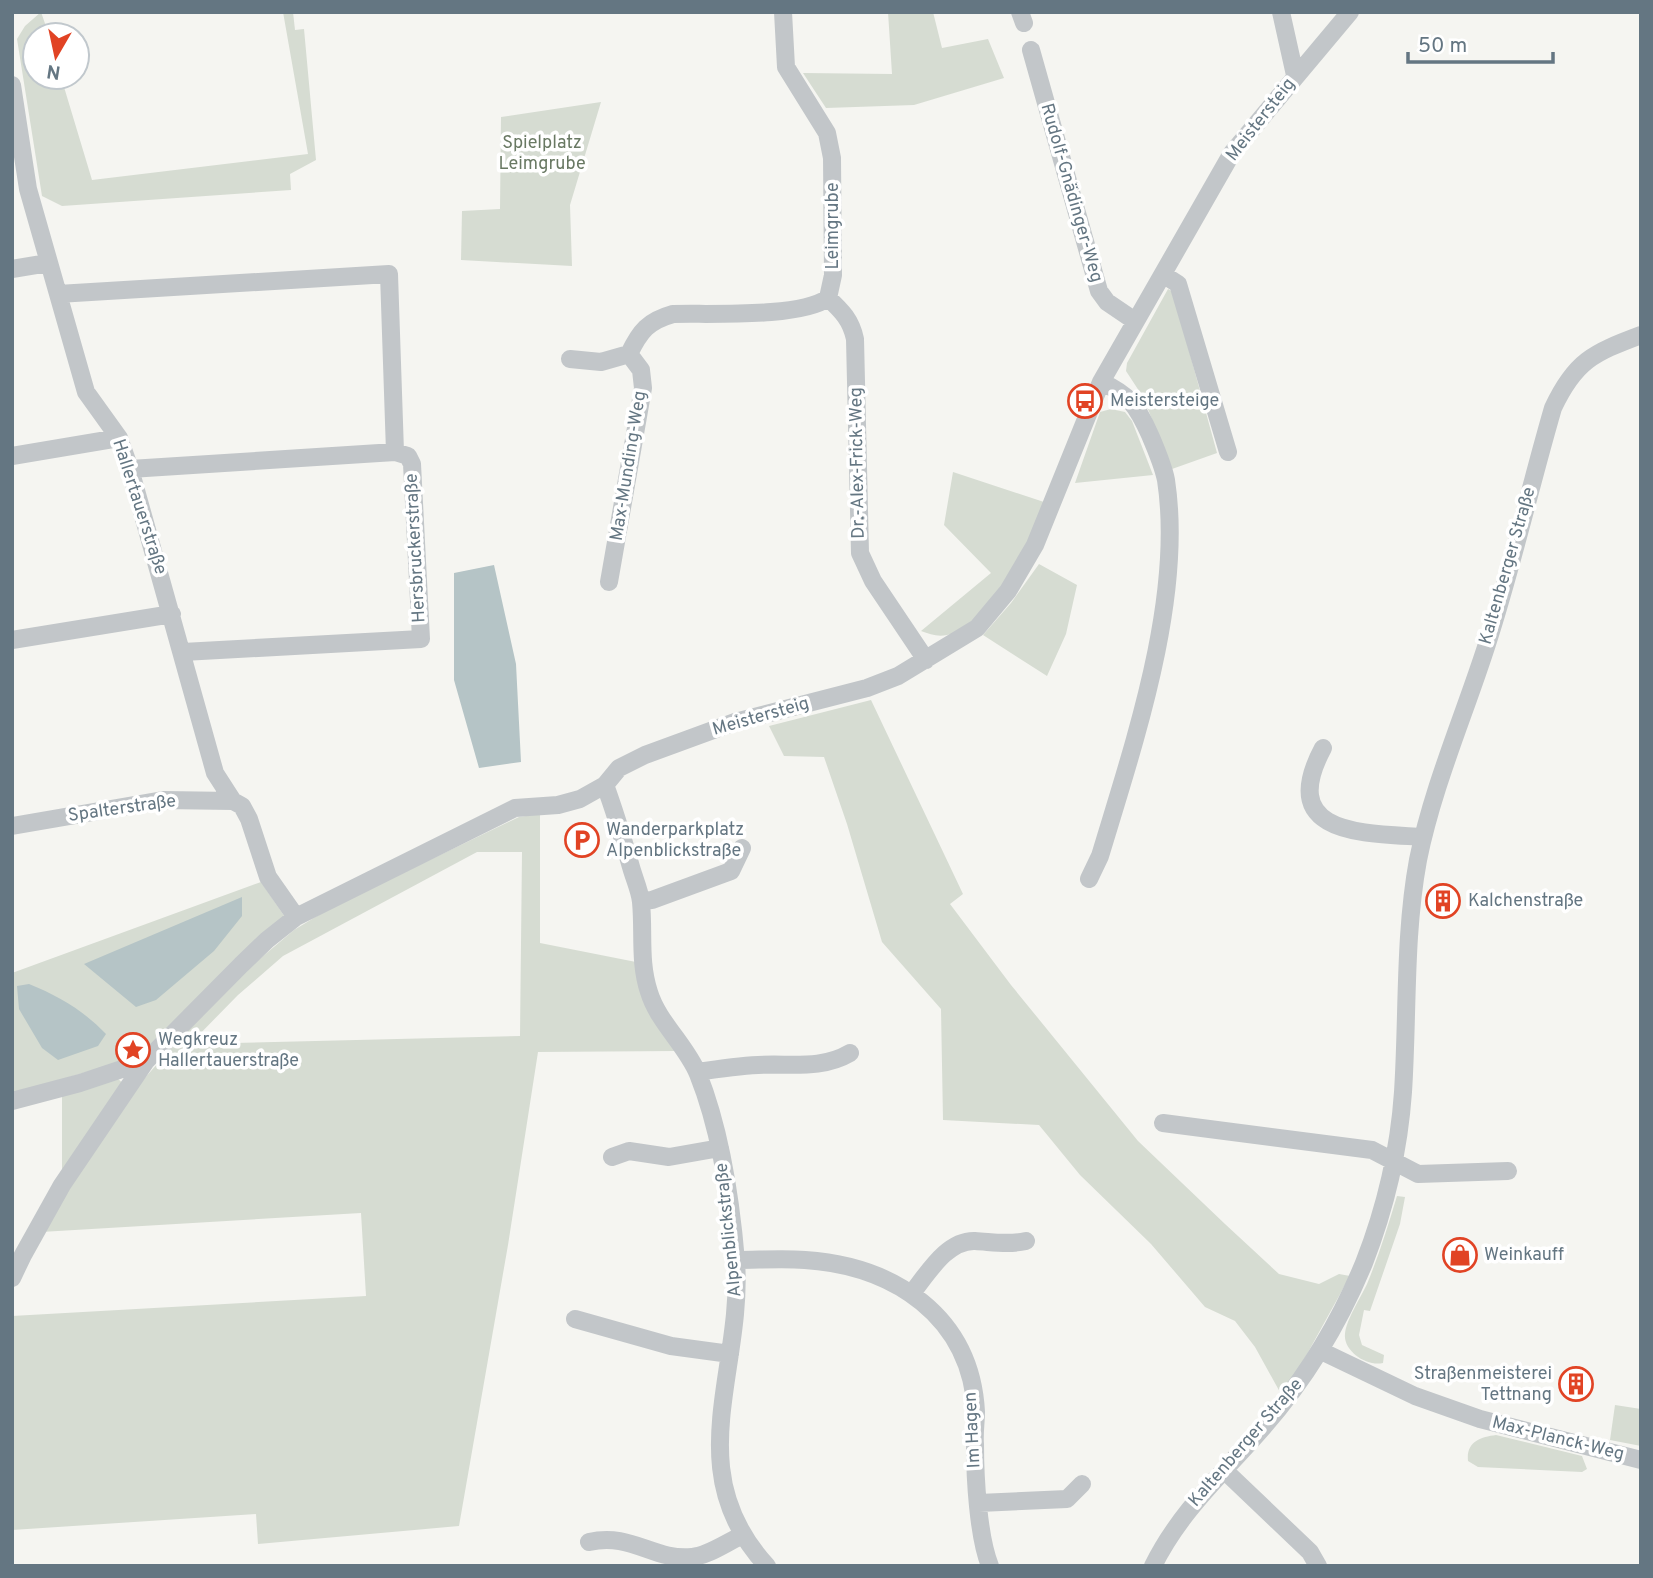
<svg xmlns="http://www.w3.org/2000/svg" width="1653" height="1578" viewBox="0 0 1653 1578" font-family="Overpass,sans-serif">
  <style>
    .green { fill: #d6dcd2; fill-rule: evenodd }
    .water { fill: #b5c4c6 }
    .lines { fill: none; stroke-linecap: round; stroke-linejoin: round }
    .street { stroke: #c2c6c9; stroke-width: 18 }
    .labels { text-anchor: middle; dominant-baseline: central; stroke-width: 7; stroke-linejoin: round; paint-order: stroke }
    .street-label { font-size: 18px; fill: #647682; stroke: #fff }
    .park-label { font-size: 18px; fill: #697963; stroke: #fff }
    .poi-label { font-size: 18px; fill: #647682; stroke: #fff; text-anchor: start }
  </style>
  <rect width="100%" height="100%" fill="#f5f5f1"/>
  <!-- green -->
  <path class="green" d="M41,12L49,35H35V77H61L92,180L308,154L283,12H293L295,30L304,29L316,160L290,174L291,190L62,206L42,196L17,39L25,26Z
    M888,12H933L942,48L988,39L1004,78L914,105L826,108L803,73L892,74Z
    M601,102L570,205L572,266L461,260L462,211L500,209L501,117Z
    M1168,289L1173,292L1217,453L1172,469L1143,397L1126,371L1127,363Z
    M1111,409L1125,412L1132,421L1153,475L1075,483L1100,412Z
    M953,472L1047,503C1041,517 1037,531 1030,544C1017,568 975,631 947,635C937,637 930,634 921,631L991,573L944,525Z
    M1039,564L1077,585L1066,634L1047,676L983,635L1011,603Z
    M871,700L963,894L950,904L1011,985L1138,1141L1225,1224L1279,1274L1319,1284L1339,1274L1350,1276L1301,1365L1281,1394L1255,1347L1235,1321L1205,1307L1151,1244L1080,1175L1039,1125L943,1120L941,1009L882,942L847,824L824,757L784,756L769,726Z
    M540,814V943L636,962L676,1051L538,1052L508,1245L459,1526L258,1544L256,1514L12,1530V1316L366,1296L361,1213L41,1232L94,1144L143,1080L223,990L294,930L332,907L519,817ZM477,852H522L520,1036L190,1044L238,995L283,956Z
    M261,882L285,917L158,1040L137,1057L12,1094V973Z
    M117,1078L126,1086L62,1173V1096Z
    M1397,1196L1405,1197L1400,1224L1370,1311L1364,1310L1359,1335L1362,1345L1384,1355L1383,1363C1367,1367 1343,1351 1345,1334C1346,1320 1361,1297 1367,1284C1379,1255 1388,1226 1397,1196Z
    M1615,1405L1641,1409V1446L1610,1440Z
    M1496,1435L1582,1456L1587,1469L1582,1472L1478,1467L1468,1461C1466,1442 1480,1437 1496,1435Z"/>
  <!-- water -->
  <path class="water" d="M494,565L516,664L521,762L479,768L454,680V573Z
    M242,897V916L214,951L156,1000L136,1007L84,964Z
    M29,984C59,996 84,1011 106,1034L98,1046L58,1060L42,1048L19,1009L17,986Z"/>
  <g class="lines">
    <!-- street -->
    <path class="street" d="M1020,12L1024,23
      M1281,12L1295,75
      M1031,50L1099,291L1107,302L1135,321
      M12,85L28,189L86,392L119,438L130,469L215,773L233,801L242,806L249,819L268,877L296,917
      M12,269L48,263
      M1164,275L1178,284L1228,452
      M58,294L389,274L395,452
      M828,298C842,311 851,320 855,339L860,553L873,581L926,660
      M570,359L601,362L629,354C640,331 648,321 673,314C710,313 800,318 828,298L833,275L832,158L827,133L786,67L783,12
      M12,456L119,438
      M130,469L395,452L408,456L412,464L421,639L183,652
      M609,582L643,388L641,370L629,354
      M12,640L172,614
      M1323,748C1276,836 1364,833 1423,837
      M605,785C615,812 623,839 631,867C634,878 640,891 641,902C644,933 639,962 649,992C658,1022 686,1045 698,1074C720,1129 731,1201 736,1261C744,1371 678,1470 767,1566
      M12,826L163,800L233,801
      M1089,879L1100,856C1134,743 1184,598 1166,480C1163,465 1156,449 1150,435C1137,406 1130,395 1101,382
      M641,901L652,900L731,871L742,848
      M697,1072C717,1069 738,1066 758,1065C790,1063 821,1070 850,1053
      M12,1101L80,1083L146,1061
      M1163,1123L1372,1150L1418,1174L1508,1171
      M612,1157L629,1151L669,1157L720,1148
      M736,1260C759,1260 782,1258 805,1260C894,1266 971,1316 976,1412C976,1422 974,1433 975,1444C975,1477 978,1536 990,1566
      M12,1278L23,1255L62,1185L146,1061L241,965L267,940L296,917L515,808L558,805L580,799L605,785L619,768L645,755L735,722L867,688L898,676L977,628L1008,591L1035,545L1101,382L1232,153L1350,12
      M912,1293C928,1273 947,1240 975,1241C993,1242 1008,1245 1026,1241
      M575,1319L671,1346L730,1354
      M1321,1351L1415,1396L1480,1419L1641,1460
      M1224,1470L1310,1552L1318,1566
      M979,1503L1067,1499L1082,1484
      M589,1542C631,1532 654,1561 692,1557C708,1556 727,1542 743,1535
      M1153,1566C1179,1513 1220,1476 1258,1433C1303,1383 1338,1326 1364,1263C1385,1209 1399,1150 1403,1092C1408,1015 1404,936 1418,860C1433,786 1464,716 1487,644C1512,567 1530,487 1553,408C1575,361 1593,353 1641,335"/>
  </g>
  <!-- icons -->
  <defs>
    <g id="bus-ring" transform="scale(1.75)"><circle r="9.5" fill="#fff" stroke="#e14324" stroke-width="1.5"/><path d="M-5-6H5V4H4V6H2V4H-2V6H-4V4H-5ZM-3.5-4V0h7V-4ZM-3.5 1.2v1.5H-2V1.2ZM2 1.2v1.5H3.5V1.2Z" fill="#e14324"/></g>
    <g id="parking-ring" transform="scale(1.75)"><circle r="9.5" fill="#fff" stroke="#e14324" stroke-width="1.5"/><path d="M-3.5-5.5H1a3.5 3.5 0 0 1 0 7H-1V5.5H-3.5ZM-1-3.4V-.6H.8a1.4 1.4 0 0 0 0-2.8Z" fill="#e14324"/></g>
    <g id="building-ring" transform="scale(1.75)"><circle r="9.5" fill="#fff" stroke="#e14324" stroke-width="1.5"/><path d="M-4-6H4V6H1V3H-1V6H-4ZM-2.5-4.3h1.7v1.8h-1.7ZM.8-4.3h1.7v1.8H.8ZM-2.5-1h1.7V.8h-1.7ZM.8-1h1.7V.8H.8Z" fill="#e14324"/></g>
    <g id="sight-ring" transform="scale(1.75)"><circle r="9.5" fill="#fff" stroke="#e14324" stroke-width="1.5"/><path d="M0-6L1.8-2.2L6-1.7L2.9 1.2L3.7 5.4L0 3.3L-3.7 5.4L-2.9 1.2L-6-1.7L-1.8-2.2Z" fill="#e14324"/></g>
    <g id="shop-ring" transform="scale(1.75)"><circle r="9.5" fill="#fff" stroke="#e14324" stroke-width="1.5"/><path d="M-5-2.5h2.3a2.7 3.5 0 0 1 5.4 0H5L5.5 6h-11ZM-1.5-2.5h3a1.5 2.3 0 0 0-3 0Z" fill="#e14324"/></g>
  </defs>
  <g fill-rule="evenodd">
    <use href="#bus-ring" x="1085" y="401"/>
    <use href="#parking-ring" x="582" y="840"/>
    <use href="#building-ring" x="1443" y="901"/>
    <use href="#sight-ring" x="133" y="1050"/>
    <use href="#shop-ring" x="1460" y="1255"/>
    <use href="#building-ring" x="1576" y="1384"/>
  </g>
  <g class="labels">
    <!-- street labels -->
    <g class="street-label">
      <text transform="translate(1261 120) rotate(-52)">Meistersteig</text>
      <text transform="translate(1071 193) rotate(74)">Rudolf-Gnädinger-Weg</text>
      <text transform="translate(833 226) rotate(-90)">Leimgrube</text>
      <text transform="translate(858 463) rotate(-91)">Dr.-Alex-Frick-Weg</text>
      <text transform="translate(629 466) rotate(-81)">Max-Munding-Weg</text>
      <text transform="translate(139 507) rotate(72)">Hallertauerstraße</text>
      <text transform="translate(416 548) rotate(-93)">Hersbruckerstraße</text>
      <text transform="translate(1508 566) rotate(-74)">Kaltenberger Straße</text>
      <text transform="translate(761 717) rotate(-16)">Meistersteig</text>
      <text transform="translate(122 809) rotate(-8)">Spalterstraße</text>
      <text transform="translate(729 1230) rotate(-96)">Alpenblickstraße</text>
      <text transform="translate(973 1430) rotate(-93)">Im Hagen</text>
      <text transform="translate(1558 1439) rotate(14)">Max-Planck-Weg</text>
      <text transform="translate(1246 1443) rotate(-49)">Kaltenberger Straße</text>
    </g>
    <!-- park labels -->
    <g class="park-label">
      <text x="542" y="143">Spielplatz<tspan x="542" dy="21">Leimgrube</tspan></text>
    </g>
    <!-- poi labels -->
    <g class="poi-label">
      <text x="1110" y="401">Meistersteige</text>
      <text x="606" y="830">Wanderparkplatz<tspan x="606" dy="21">Alpenblickstraße</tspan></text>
      <text x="1468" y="901">Kalchenstraße</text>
      <text x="158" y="1040">Wegkreuz<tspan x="158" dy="21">Hallertauerstraße</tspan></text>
      <text x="1484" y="1255">Weinkauff</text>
      <text x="1552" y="1374" text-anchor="end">Straßenmeisterei<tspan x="1552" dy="21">Tettnang</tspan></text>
    </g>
  </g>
  <!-- border -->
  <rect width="1653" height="1578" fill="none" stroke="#647682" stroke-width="28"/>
  <!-- north arrow -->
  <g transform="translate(56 56) rotate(189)"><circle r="33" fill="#ffffff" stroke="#c1c8cd" stroke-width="2"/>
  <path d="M0-5L12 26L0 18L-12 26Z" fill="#e14324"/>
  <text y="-10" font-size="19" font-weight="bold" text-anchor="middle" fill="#647682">N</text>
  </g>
  <!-- scale -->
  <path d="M1408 52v10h145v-10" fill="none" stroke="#647682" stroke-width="3.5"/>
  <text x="1418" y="52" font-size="21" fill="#647682" stroke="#ffffff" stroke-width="5" paint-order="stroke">50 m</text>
</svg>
